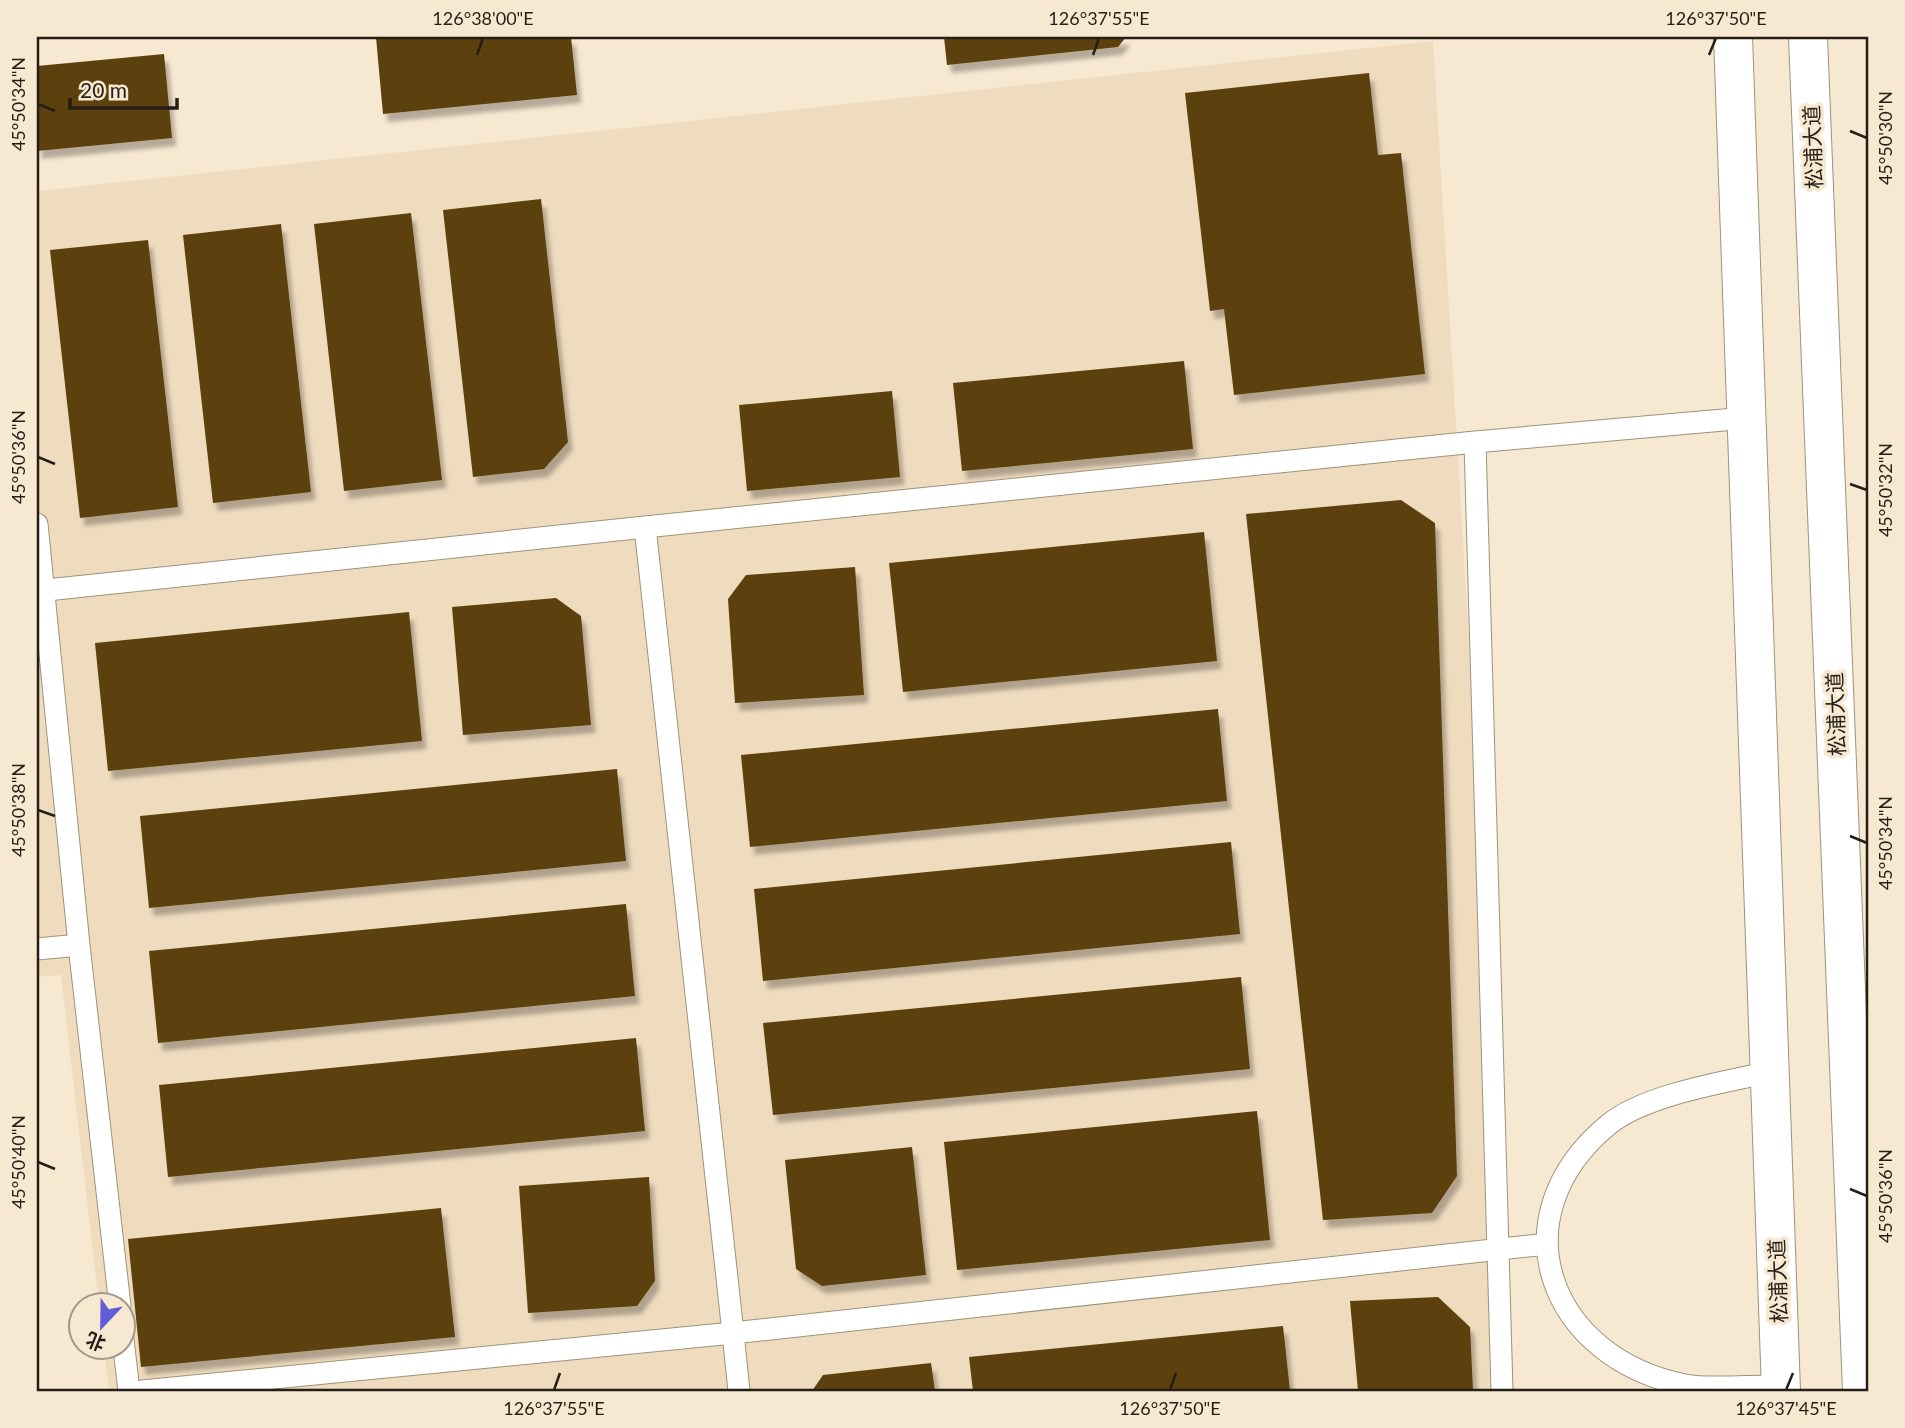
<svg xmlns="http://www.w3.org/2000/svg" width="1905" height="1428" viewBox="0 0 1905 1428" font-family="Lato,'Noto Sans SC',sans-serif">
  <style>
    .built { fill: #efdcbf }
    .building { fill: #5b4009; filter: url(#shadow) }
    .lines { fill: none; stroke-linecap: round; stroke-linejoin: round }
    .service-casing { stroke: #9f927c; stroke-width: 23 }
    .trunk-casing { stroke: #9f927c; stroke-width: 40 }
    .service { stroke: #fff; stroke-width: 21 }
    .trunk { stroke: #fff; stroke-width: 38 }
    .ticks { fill: none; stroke: #241e16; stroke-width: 2.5 }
    .labels { text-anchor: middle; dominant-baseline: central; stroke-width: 7; stroke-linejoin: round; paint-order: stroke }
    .street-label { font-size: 21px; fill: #241e16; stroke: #f7e8d1 }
    .neatline { fill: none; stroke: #241e16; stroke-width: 2.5 }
    .ticks-label { font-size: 18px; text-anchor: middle; fill: #241e16 }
  </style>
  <defs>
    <filter id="shadow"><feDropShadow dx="4.5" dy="8" stdDeviation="2" flood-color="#0004"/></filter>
  </defs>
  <rect width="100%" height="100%" fill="#f7e8d1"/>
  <!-- built -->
  <path class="built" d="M1433,41L1514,1391H109L104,1348H122V1306L99,1305L61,975L37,977V191Z"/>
  <!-- building -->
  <path class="building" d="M376,37H571L577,95L383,114Z
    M944,37H1126L1118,47L947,65Z
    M164,54L172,138L37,151V66Z
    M1369,73L1378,155L1401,153L1425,374L1234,395L1224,309L1210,311L1185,93Z
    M541,199L568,442L544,469L473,477L443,210Z
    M411,213L442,480L344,491L314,224Z
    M281,224L311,492L213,503L183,235Z
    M148,240L178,507L80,518L50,250Z
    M1184,361L1193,449L962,471L953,383Z
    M892,391L900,477L747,491L739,405Z
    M1401,500L1435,523L1457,1176L1432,1213L1323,1220L1246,514Z
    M1204,532L1217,661L903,692L889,563Z
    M855,567L864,695L735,703L728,599L746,575Z
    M556,598L581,616L591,725L463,735L452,607Z
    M409,612L422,741L108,771L95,643Z
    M1218,709L1227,801L750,847L741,755Z
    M617,769L626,861L149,908L140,816Z
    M1231,842L1240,934L763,981L754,889Z
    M626,904L635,996L158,1043L149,951Z
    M1241,977L1250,1069L773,1115L763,1023Z
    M636,1038L645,1131L168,1177L159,1085Z
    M1257,1111L1270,1240L957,1270L944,1142Z
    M912,1147L926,1275L822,1286L796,1269L785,1160Z
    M649,1177L655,1281L637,1306L528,1313L519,1186Z
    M441,1208L455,1337L141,1367L128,1239Z
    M1438,1297L1470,1327L1473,1391H1358L1350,1301Z
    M1283,1326L1290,1391H973L969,1357Z
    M931,1363L935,1391H812L823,1375Z"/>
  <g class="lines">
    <!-- service casing -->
    <g class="service-casing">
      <path id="service" d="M1475,442L1746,418
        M37,524L79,945L37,949
        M645,527L1475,442L1502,1391
        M37,591L645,527L733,1333L1547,1244
        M79,945L120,1306
        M1770,1072C1724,1082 1644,1095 1608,1125C1496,1218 1549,1358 1685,1385C1708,1390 1755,1385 1781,1386
        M122,1331L129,1391
        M142,1391L733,1333L739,1391"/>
    </g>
    <!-- trunk casing -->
    <g class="trunk-casing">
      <path id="trunk" d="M1733,37L1781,1391
        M1808,37L1862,1391"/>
    </g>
    <!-- service -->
    <use href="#service" class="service"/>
    <!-- trunk -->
    <use href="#trunk" class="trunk"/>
  </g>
  <!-- ticks -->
  <path class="ticks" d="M477,55L483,38M1093,55L1099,38M1709,55L1716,38M38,104L55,111M1850,131L1867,138M38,457L55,464M1850,484L1867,490M38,810L55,816M1850,836L1867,843M38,1162L55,1169M1850,1189L1867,1196M554,1390L560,1373M1170,1390L1176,1373M1786,1390L1793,1373"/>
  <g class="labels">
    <!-- street labels -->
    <g class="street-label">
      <text transform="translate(1812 147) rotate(-92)">松浦大道</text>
      <text transform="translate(1835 714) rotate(-92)">松浦大道</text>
      <text transform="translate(1777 1281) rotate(-92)">松浦大道</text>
    </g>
  </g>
  <!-- border -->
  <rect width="1905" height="1428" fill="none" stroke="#f7e8d1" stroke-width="77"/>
  <!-- north arrow -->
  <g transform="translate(102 1326) rotate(202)"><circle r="33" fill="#f7e8d1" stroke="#a39786" stroke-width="2"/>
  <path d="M0-5L12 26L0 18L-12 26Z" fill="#605dd6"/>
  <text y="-10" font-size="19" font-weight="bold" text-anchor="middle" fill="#241e16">北</text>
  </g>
  <!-- scale -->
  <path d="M70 98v10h107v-10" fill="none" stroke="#241e16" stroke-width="3.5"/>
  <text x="80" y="98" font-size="21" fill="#241e16" stroke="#f7e8d1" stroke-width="5" paint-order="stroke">20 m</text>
  <rect x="38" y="38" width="1829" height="1352" class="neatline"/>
  <g class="ticks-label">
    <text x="483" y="25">126°38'00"E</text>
    <text x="1099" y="25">126°37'55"E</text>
    <text x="1716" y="25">126°37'50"E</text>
    <text transform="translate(19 104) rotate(-90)" y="6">45°50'34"N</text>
    <text transform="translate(1886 138) rotate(-90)" y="6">45°50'30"N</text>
    <text transform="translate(19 457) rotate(-90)" y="6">45°50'36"N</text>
    <text transform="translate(1886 490) rotate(-90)" y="6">45°50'32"N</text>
    <text transform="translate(19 810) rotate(-90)" y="6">45°50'38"N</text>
    <text transform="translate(1886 843) rotate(-90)" y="6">45°50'34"N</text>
    <text transform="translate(19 1162) rotate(-90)" y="6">45°50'40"N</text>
    <text transform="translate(1886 1196) rotate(-90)" y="6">45°50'36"N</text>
    <text x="554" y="1415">126°37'55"E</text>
    <text x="1170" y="1415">126°37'50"E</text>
    <text x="1786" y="1415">126°37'45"E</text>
  </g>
</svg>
